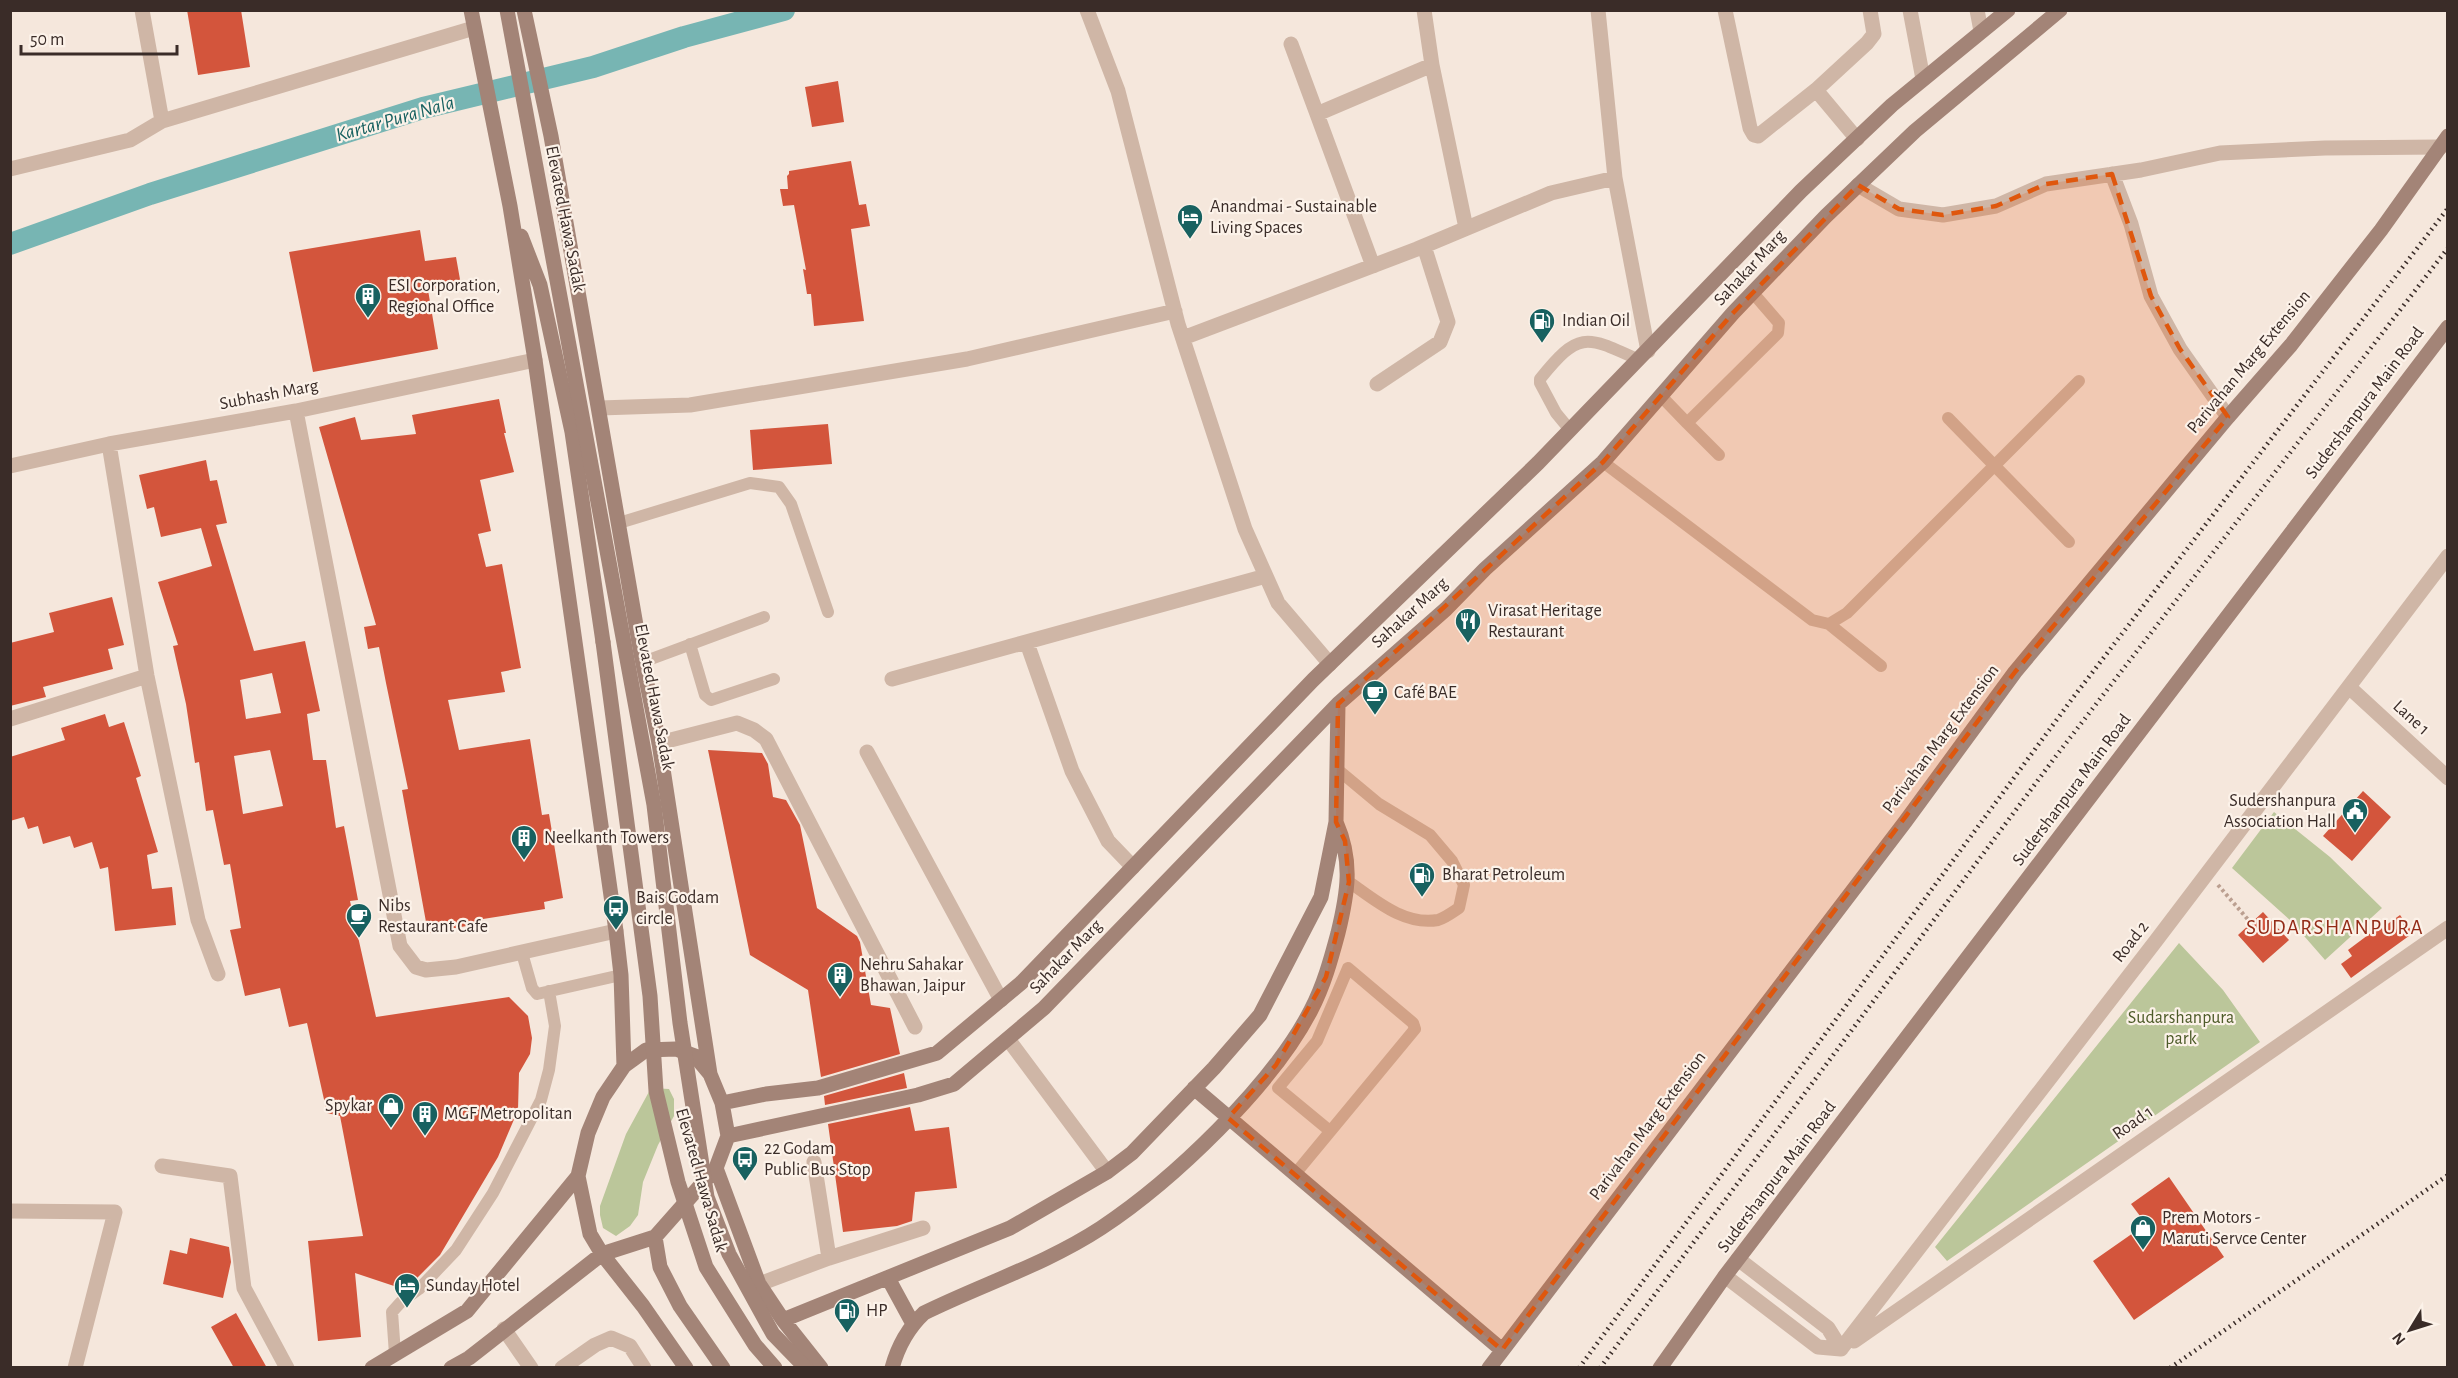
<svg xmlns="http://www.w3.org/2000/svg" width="2458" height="1378" viewBox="0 0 2458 1378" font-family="'Alegreya Sans',sans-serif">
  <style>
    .green { fill: #bbc69a }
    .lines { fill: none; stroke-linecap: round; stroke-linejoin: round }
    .canal { stroke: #77b5b3; stroke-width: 22 }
    .building { fill: #d3553c; fill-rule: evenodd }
    .path { stroke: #bb9f90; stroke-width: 4; stroke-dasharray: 3 3; stroke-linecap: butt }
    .lane { stroke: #cfb6a6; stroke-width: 12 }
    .street { stroke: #cfb6a6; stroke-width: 15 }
    .secondary { stroke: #a38477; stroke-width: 15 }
    .rail { stroke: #3a2c28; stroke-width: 4.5; stroke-dasharray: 1.5 4.5; stroke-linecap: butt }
    .secondary-bridge { stroke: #a38477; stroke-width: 15 }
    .marked { fill: #df570d; fill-opacity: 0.2; stroke: #df570d; stroke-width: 4.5; stroke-dasharray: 12 8; stroke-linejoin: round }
    .labels { text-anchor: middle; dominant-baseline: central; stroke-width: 4.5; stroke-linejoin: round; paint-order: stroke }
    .poi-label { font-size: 18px; fill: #3a2c28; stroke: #fcf2e9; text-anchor: start }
    .street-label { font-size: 18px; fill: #3a2c28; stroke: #fcf2e9 }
    .park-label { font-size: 18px; fill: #4d5b29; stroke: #fcf2e9 }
    .water-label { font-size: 20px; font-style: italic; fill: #186160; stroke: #fcf2e9 }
    .quarter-label { font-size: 21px; letter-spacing: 1.5px; fill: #932b17; stroke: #fcf2e9 }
  </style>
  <rect width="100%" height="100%" fill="#f5e7dc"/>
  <!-- green -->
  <path class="green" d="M2274,812L2330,857L2382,908L2325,960L2291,921L2232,868Z
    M2179,943L2223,990L2260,1042L1947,1261L1935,1247Z
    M651,1088L669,1089L674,1099V1116L658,1145L643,1182L638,1215L630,1226L616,1236L603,1228L600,1215V1206L626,1134Z"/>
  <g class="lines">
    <!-- canal -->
    <path class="canal" d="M10,244L150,194L423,108L593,67L684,37L784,10"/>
  </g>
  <!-- building -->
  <path class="building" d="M187,10H241L250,67L198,75Z
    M838,81L844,122L812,127L805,87Z
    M851,161L859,205L866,204L870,226L851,229L864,321L814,326L811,294H807L803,269L806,270L794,205L783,206L780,189H788L787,176L789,174V171Z
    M420,230L425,261L456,257L461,285L428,290L438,349L313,372L289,252Z
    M499,399L506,433H504L514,472L480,480L491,531L478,534L486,567L502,564L521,668L501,672L505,692L448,700L459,750L530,739L542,815L549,814L563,898L544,902L545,909L483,919V923L428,933L402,790L408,789L386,683L379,647L368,649L364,627L376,625L319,427L355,417L361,440L416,434L412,415Z
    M828,424L832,464L753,470L750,430Z
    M206,460L210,481L217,480L227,523L216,525L254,651L305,641L320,711L307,714L313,760H326L336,828L344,826L358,900L350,901L376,1017L509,997L528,1016L532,1038L530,1054L519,1073L518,1110L498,1157L440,1255L412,1283L394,1286L355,1273L361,1337L318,1341L308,1241L363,1236L340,1116L327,1113L307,1023L289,1027L280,988L245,996L230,930L241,928L230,864L224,865L213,810L206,811L199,762L195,763L186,704L173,646L178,645L158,582L212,566L201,528L161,537L154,507L147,509L139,475ZM272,673L281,713L246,719L240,680ZM270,750L283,806L243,814L234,756Z
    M112,597L124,645L108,649L113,669L43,687L46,697L10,706V643L54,632L49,613Z
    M105,714L109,727L124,722L141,776L136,778L158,852L147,855L152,889L172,887L176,925L115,931L108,867L100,869L92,842L74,848L70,836L43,844L38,826L28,829L24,817L10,821V757L65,740L61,728Z
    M708,750L762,753L768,764L773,797L786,800L800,825L817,908L857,936L860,942L871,1005L890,1008L900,1054L821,1077L808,990L750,955Z
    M2363,791L2391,817L2352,861L2323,836Z
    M2263,912L2289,940L2263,963L2238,935Z
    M2400,915L2413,933L2351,978L2341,964L2352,956L2348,950L2376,929L2378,931Z
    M904,1073L907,1088L825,1105L824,1096Z
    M910,1107L915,1131L949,1127L957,1188L915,1192L912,1221L897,1226L843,1232L828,1124Z
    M2169,1177L2224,1257L2134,1320L2093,1261L2146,1224L2131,1204Z
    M190,1238L229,1247L231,1262L223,1298L163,1284L170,1250L187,1254Z
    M236,1313L267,1368H234L211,1327Z"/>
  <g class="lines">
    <!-- path -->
    <path class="path" d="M2218,885L2251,923"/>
    <!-- lane -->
    <path class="lane" d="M1661,396L1687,423L1778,333L1779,323L1753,293
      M1948,418L2069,542
      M1687,423L1719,455
      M1570,430L1556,413L1540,383V379C1579,331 1585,335 1639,360
      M1603,462L1812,620L1829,624L1847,613L2079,381
      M619,523L750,483L779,487L791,504L828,612
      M1829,624L1881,666
      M690,644L705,695L711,700L774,679
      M643,662L764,617
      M1337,769L1379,804L1430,835L1452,861L1464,885L1459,908C1453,912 1445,918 1438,920C1404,926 1375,900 1349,882
      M522,953L532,988L537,994L621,975
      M1295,1174L1415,1029L1413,1023L1348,968L1317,1041L1278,1088L1330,1131
      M395,1354L392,1312L401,1302L419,1289L456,1250L493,1193L541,1100L549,1070L555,1026L549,991"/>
    <!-- street -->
    <path class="street" d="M1087,10L1118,91L1178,324L1245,529L1278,603L1330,664
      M1424,10L1432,65
      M1598,10L1615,178
      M1725,10L1750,128L1754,135L1758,136L1816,90L1867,43L1874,34L1870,10
      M1910,10L1923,79
      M1977,10L1981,31
      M1291,44L1317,114
      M1816,90L1857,139
      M162,121L474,28
      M10,169L130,140L162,121L142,10
      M2112,174L2131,224L2151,296L2180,349L2228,417
      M1858,185L1899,209L1943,215L1996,206L2046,184L2141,170L2220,153L2325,148L2441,147
      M1373,266L1317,114L1432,65L1466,228
      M1183,338L1417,249L1551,193L1615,178L1648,351
      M1377,384L1440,342L1448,322L1424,246
      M600,408L690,405L967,359L1175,311
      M296,411L400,946L416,967L426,970L456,967L616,931
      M109,444L147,676L198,920L218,974
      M10,466L109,444L296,411L535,360
      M1027,643L1072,771L1108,841L1133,867
      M892,679L1266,576
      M2349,687L2448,778
      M10,719L147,676
      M659,743L737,723L754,730L766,739L915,1027
      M867,752L1001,1000
      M1008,1039L1107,1172
      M814,1162L829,1258
      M162,1166L230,1176L244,1288L287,1368
      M10,1211L115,1212L75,1368
      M1738,1259L1828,1328L1841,1349
      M1725,1276L1818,1347L1841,1349
      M759,1284L829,1258L923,1228
      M504,1329L531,1368
      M1854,1341L2448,928
      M1841,1349L2155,942L2448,556
      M562,1368L595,1345L611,1338L630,1346L644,1368"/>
    <!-- secondary -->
    <path class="secondary" d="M471,10L510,206L535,360L616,931L621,975L624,1066
      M524,10L551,136L641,654L659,743L710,1074
      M521,236L540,285L572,432L603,642
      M1194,1088L1502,1350
      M722,1103L766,1094L818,1088L937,1053L1021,983L1313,680L1538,463L1801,191L1892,105L2008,10
      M728,1136L918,1095L954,1084L1044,1008L1338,704L1446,609L1485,569L1603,462L1733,313L1826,216L1915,131L2060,10
      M716,1168L759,1284L783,1320L821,1368
      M888,1278L913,1324
      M783,1320L1010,1228L1107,1172L1132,1153L1214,1068L1260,1015L1321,897L1336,822L1338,704
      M372,1368L467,1311L578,1176
      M451,1368L469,1358L602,1254L655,1237
      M686,1368L643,1306L602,1254L590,1234L578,1176L588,1133L603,1097L624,1066L646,1050L676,1049L695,1056L710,1074L722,1103L728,1136L716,1168L655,1237L660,1267L680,1306L723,1368
      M892,1368C898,1346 908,1328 924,1313C983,1284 1046,1264 1101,1228C1172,1181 1272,1086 1311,1010C1324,985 1331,959 1338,933C1348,892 1353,861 1336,822
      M1489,1368L1905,822L2015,672L2228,417L2291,345L2381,230L2448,136
      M1660,1368L1725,1276L2448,327"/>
    <!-- rail -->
    <path class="rail" d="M1579,1368L2072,699L2448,208
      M1600,1368L2056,756L2448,248
      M2170,1368L2448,1175"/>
    <!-- secondary-bridge -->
    <path class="secondary-bridge" d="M507,10L654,805L680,1023L707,1197L729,1254L773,1334L806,1368
      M603,642L650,996L656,1091L678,1182L706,1267L755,1345L775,1368"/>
  </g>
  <!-- marked area -->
  <path class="marked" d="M2112,174L2151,296L2180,349L2228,417L2015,672L1502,1350L1228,1118L1276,1065L1326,977L1349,882L1345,841L1336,822L1338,704L1603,462L1733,313L1858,185L1899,209L1943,215L1996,206L2046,184Z"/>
  <!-- icons -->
  <defs>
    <g id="hotel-pin" transform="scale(1.35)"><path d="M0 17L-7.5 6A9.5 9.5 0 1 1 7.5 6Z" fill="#186160" stroke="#fcf2e9"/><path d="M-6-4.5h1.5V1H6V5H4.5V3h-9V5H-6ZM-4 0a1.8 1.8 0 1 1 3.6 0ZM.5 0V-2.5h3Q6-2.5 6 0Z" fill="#fff"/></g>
    <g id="building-pin" transform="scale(1.35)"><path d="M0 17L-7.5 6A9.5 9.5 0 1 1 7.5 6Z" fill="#186160" stroke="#fcf2e9"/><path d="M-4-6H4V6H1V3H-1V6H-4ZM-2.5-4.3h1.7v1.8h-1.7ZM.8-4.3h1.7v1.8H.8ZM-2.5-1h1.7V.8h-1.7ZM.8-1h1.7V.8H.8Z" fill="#fff"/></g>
    <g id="fuel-pin" transform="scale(1.35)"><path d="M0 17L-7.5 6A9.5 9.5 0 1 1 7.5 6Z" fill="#186160" stroke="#fcf2e9"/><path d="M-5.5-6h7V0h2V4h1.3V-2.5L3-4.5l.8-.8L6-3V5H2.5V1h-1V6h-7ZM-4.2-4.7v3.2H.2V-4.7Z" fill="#fff"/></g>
    <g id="restaurant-pin" transform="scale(1.35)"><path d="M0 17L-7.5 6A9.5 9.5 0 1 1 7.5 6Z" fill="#186160" stroke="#fcf2e9"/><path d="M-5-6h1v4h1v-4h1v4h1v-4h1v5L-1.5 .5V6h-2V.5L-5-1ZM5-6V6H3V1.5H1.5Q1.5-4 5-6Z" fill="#fff"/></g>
    <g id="cafe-pin" transform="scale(1.35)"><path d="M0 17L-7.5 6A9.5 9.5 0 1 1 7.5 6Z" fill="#186160" stroke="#fcf2e9"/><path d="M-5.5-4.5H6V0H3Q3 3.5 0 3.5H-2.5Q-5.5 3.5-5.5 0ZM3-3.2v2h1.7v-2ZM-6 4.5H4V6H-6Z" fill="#fff"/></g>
    <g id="civic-pin" transform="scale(1.35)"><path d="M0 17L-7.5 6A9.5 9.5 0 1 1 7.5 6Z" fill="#186160" stroke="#fcf2e9"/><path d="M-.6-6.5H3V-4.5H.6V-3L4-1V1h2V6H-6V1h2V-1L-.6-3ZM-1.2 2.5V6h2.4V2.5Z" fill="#fff"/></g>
    <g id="bus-pin" transform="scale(1.35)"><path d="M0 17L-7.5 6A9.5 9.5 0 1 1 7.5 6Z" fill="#186160" stroke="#fcf2e9"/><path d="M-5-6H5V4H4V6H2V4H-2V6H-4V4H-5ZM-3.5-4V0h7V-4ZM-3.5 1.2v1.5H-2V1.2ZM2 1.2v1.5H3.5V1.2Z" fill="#fff"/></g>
    <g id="shop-pin" transform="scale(1.35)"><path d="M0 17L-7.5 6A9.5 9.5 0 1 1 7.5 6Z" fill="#186160" stroke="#fcf2e9"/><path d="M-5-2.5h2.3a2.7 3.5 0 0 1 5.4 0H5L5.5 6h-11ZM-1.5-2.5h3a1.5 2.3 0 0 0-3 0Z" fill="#fff"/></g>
  </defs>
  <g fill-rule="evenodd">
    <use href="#hotel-pin" x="1190" y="217"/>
    <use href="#building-pin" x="368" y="296"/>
    <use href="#fuel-pin" x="1542" y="321"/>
    <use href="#restaurant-pin" x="1468" y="621"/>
    <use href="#cafe-pin" x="1375" y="693"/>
    <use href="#civic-pin" x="2355" y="811"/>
    <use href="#building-pin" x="524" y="838"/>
    <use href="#fuel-pin" x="1422" y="875"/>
    <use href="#bus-pin" x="616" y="908"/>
    <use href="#cafe-pin" x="359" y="916"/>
    <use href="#building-pin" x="840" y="975"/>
    <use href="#shop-pin" x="391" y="1106"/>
    <use href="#building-pin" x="425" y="1114"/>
    <use href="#bus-pin" x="745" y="1159"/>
    <use href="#shop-pin" x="2143" y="1228"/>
    <use href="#hotel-pin" x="407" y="1286"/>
    <use href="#fuel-pin" x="847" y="1311"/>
  </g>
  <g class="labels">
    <!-- poi labels -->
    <g class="poi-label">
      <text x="1210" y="207">Anandmai - Sustainable<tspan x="1210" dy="21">Living Spaces</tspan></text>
      <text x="388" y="286">ESI Corporation,<tspan x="388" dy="21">Regional Office</tspan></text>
      <text x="1562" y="321">Indian Oil</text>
      <text x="1488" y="611">Virasat Heritage<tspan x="1488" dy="21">Restaurant</tspan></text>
      <text x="1394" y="693">Café BAE</text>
      <text x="2336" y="801" text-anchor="end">Sudershanpura<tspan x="2336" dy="21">Association Hall</tspan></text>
      <text x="544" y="838">Neelkanth Towers</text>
      <text x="1442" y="875">Bharat Petroleum</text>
      <text x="636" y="898">Bais Godam<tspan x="636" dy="21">circle</tspan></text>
      <text x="378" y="906">Nibs<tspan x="378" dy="21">Restaurant Cafe</tspan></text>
      <text x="860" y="965">Nehru Sahakar<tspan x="860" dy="21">Bhawan, Jaipur</tspan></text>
      <text x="372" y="1106" text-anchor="end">Spykar</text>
      <text x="444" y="1114">MGF Metropolitan</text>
      <text x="764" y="1149">22 Godam<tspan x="764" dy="21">Public Bus Stop</tspan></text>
      <text x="2162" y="1218">Prem Motors -<tspan x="2162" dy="21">Maruti Servce Center</tspan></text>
      <text x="426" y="1286">Sunday Hotel</text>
      <text x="866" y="1311">HP</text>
    </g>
    <!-- street labels -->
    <g class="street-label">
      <text transform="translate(565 219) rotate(79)">Elevated Hawa Sadak</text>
      <text transform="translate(1750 268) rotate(-47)">Sahakar Marg</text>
      <text transform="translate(2249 362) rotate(-50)">Parivahan Marg Extension</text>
      <text transform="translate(269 395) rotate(-11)">Subhash Marg</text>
      <text transform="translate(2365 403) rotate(-53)">Sudershanpura Main Road</text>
      <text transform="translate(1410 613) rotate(-42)">Sahakar Marg</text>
      <text transform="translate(654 697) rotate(79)">Elevated Hawa Sadak</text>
      <text transform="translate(2411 718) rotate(42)">Lane 1</text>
      <text transform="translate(1941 739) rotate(-53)">Parivahan Marg Extension</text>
      <text transform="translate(2072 790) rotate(-53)">Sudershanpura Main Road</text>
      <text transform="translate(2131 942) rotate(-52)">Road 2</text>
      <text transform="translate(1066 957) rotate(-46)">Sahakar Marg</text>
      <text transform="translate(2133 1123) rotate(-35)">Road 1</text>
      <text transform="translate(1648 1126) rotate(-53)">Parivahan Marg Extension</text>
      <text transform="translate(1777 1177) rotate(-53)">Sudershanpura Main Road</text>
      <text transform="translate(701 1180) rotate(74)">Elevated Hawa Sadak</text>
    </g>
    <!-- park labels -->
    <g class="park-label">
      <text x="2181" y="1018">Sudarshanpura<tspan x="2181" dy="21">park</tspan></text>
    </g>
    <!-- water labels -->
    <g class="water-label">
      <text transform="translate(395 119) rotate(-16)">Kartar Pura Nala</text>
    </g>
    <!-- quarter labels -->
    <g class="quarter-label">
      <text x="2335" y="927">SUDARSHANPURA</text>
    </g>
  </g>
  <!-- border -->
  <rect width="2458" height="1378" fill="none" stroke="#3a2c28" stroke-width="24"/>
  <!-- north arrow -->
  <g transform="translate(2410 1330) rotate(232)" stroke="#fcf2e9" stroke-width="4.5" paint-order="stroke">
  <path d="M0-4.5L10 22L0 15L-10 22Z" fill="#3a2c28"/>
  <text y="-9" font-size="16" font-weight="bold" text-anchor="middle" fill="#3a2c28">N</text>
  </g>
  <!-- scale -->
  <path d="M21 45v9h156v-9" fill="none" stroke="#3a2c28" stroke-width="3"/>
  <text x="30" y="45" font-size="18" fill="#3a2c28" stroke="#fcf2e9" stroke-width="4.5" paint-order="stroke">50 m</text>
</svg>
